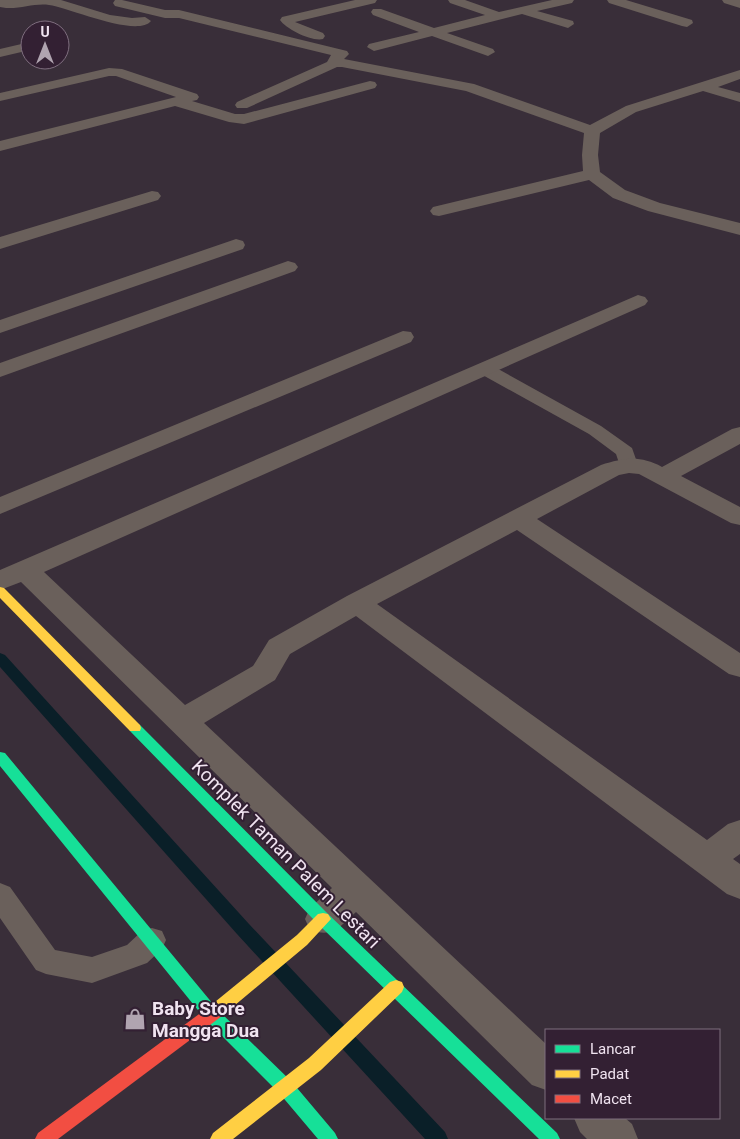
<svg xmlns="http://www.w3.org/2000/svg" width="740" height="1139" viewBox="0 0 740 1139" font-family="Roboto,sans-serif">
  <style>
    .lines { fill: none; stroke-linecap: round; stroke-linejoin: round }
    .stream { fill: #0a1f28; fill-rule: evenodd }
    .lane { fill: #6a605b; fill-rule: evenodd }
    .street { fill: #6a605b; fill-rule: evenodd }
    .fast { fill: #16e098; fill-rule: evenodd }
    .slow { fill: #ffcf43; fill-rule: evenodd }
    .jam { fill: #f24e42; fill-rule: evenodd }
    .labels { text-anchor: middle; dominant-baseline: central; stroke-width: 4; stroke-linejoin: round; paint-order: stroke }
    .near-street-label { font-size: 19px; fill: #f0e3f0; stroke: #332033 }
    .near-poi-label { font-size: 19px; font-weight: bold; fill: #f0e3f0; stroke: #332033; text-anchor: start }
  </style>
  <rect width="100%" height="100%" fill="#392e39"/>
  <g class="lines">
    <!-- stream -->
    <path class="stream" d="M0,653L5,655L249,924L445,1132L448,1139H425L237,934L0,667Z"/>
    <!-- lane -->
    <path class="lane" d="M485,364L491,365L601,426L632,448L638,465L635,469L628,471L621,469L616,454L589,434L479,373L476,369L479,365Z
      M0,883L10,887L55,950L92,957L127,945L142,931L152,928L162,931L166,940L162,949L147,963L92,983L46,974L36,970L0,918Z"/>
    <!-- street -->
    <path class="street" d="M0,0H61L110,15L132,18L145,17L151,21C137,38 70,8 49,5C35,3 21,9 6,8L0,7Z
      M115,0H122L165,10H179L347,51L349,54L344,59L474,84L590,125L626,106L740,70V79L718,87L740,93V102L703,91L636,112L600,133L598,155L600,172L625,190L660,203L740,223V235L648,211L613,198L589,180L439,216L433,215L430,211L433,207L583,171L582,155L584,133L466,91L342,67H337L247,108H237L235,105L237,102L327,62L331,55L179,18H165L115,6L113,3Z
      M355,0H377L375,3L295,22L323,33L325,36L323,39C312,42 286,29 280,20L282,17Z
      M448,0H465L499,12L552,0H574L572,3L537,11L573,21L574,24L568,28L522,14L447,33L493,49L495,52L488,56L432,36L374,51L367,47L369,44L419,32L373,15L371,12L373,9H381L434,28L485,15L450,3Z
      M607,0H626L692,20L693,23L687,27L682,26L609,3Z
      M722,0H740V8L724,3Z
      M30,42V50L0,57V49Z
      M109,68L122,69L197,94L199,97L197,100L192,101L235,114H244L370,81L375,82L377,85L375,88L244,124L229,122L175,106L0,151V141L176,97L116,76H109L0,101V93Z
      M152,191L158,192L161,196L158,200L0,249V237Z
      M236,239L243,241L245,245L243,249L0,333V320Z
      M288,261L295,263L298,267L295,271L0,377V363Z
      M638,295L645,297L648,301L645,305L44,572L185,705L253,666L269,640L347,596L601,465C624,458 640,455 662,467L732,429L740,427V444L681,476L740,507V525L731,523L639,474L629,473L619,475L537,519L740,653V677L729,674L517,530L377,604L707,840L728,824L740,820V854L733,859L740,864V899L727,894L356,616L290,654L275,680L204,723L546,1044V1090L532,1085L356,912C339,927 334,938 310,930L305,919L310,908L332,888L21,582L0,590V570Z
      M403,331L411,332L414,337L411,342L0,514V497Z
      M574,1118H625L632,1124L638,1139H587L580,1132Z"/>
    <!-- fast -->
    <path class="fast" d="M135,723L140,725L328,914L557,1133L560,1139H539L318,924L130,731L129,728L130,725Z
      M0,752L5,753L218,1010L292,1082L335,1133L338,1139H318L280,1094L206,1020L0,766Z"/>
    <!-- slow -->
    <path class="slow" d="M0,587L4,588L140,725L141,728L140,731H130L0,598Z
      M323,913L328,914L331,919L307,945L222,1016L216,1018L210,1016L208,1011L210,1006L297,935L318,914Z
      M396,980L402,982L404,987L402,992L321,1070L233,1139H210L213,1133L309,1058L390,982Z"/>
    <!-- jam -->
    <path class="jam" d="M216,1004L222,1006L224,1011L222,1016L58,1139H35L38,1133L210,1006Z"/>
  </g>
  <!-- icons -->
  <defs>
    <g id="shop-bare" transform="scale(1.725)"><path d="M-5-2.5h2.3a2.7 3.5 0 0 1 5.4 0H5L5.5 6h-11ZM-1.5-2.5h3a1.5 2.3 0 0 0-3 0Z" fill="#b0a4b0" stroke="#332033" stroke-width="2.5" paint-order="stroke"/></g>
  </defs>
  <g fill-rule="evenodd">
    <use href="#shop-bare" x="135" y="1019"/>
  </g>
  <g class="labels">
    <!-- near-street labels -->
    <g class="near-street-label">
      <text transform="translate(286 854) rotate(45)">Komplek Taman Palem Lestari</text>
    </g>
    <!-- near-poi labels -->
    <g class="near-poi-label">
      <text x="152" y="1008">Baby Store<tspan x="152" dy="22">Mangga Dua</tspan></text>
    </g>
  </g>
  <!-- legend -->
  <rect x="545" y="1029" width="175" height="90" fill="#332033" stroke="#7f6e7f"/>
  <rect x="555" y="1045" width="25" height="8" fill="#16e098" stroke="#7f6e7f"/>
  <text x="590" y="1054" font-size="15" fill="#f0e3f0">Lancar</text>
  <rect x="555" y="1070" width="25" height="8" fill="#ffcf43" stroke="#7f6e7f"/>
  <text x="590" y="1079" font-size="15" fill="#f0e3f0">Padat</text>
  <rect x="555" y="1095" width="25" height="8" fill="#f24e42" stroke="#7f6e7f"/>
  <text x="590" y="1104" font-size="15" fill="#f0e3f0">Macet</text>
  <!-- north arrow -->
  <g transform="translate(45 45)"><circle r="24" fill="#332033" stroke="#7f6e7f"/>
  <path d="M0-4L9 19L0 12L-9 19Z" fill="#b0a4b0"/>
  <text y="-8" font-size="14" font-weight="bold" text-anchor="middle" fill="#f0e3f0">U</text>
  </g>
</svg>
